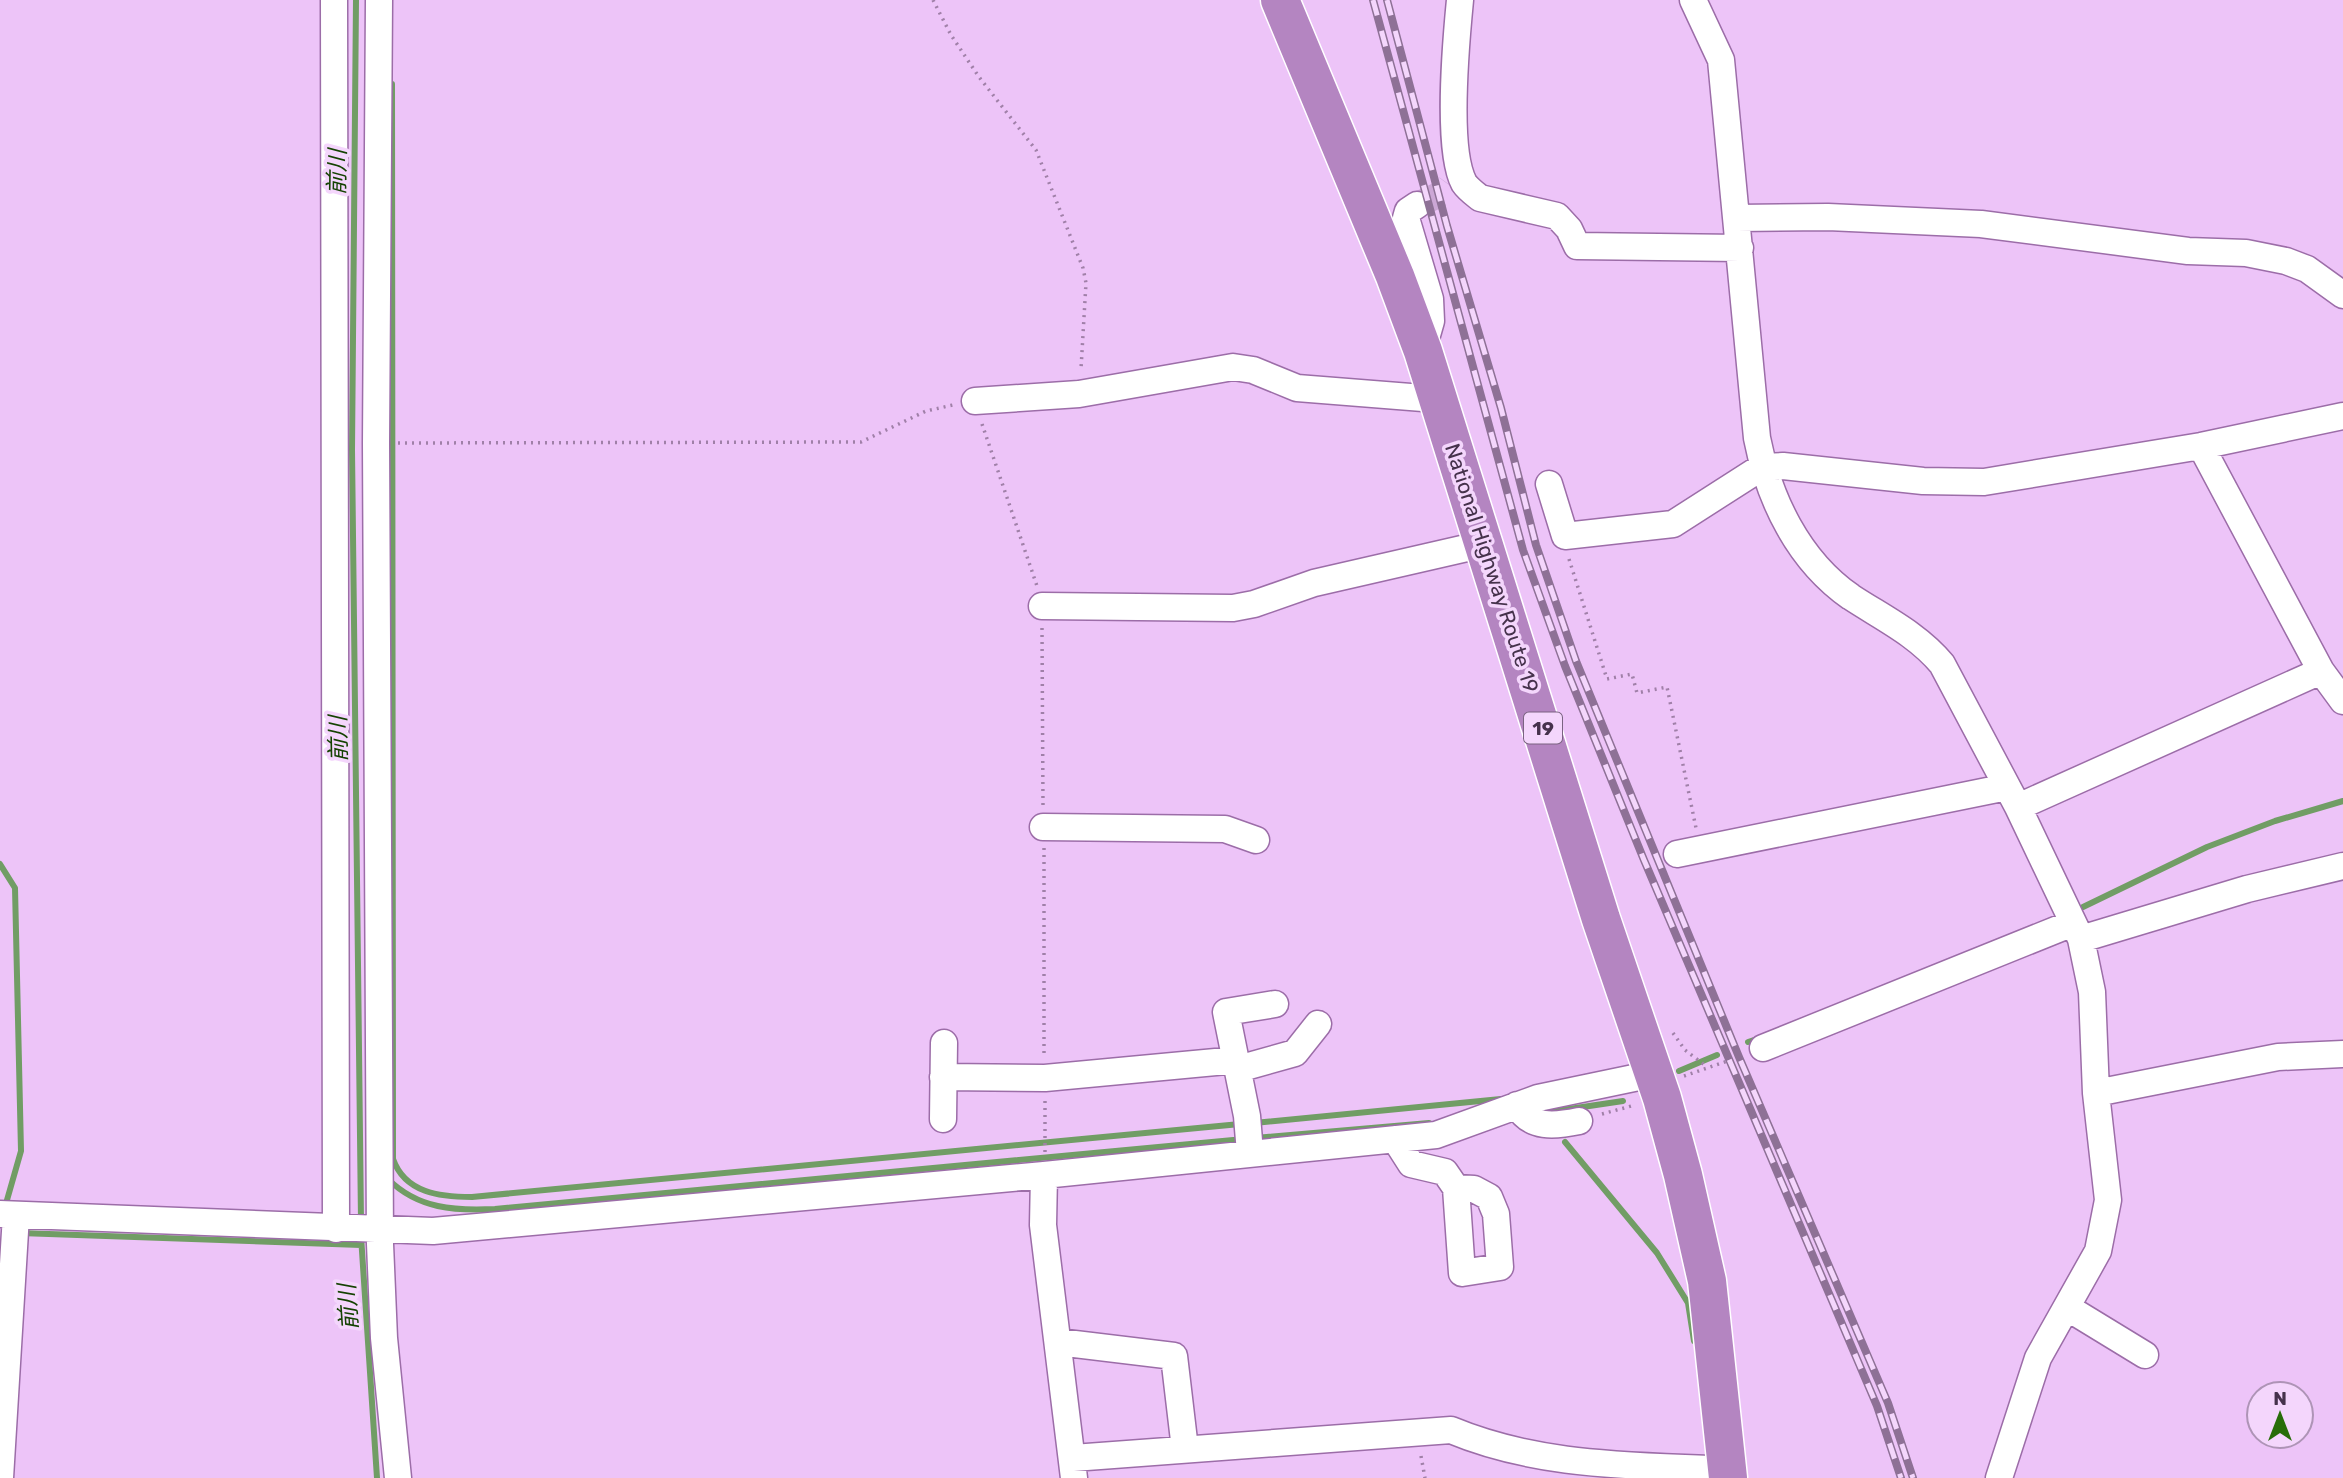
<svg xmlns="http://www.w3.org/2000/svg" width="2343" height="1478" viewBox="0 0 2343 1478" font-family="Rubik,'Noto Sans JP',sans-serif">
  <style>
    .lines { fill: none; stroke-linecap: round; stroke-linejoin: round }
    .stream { stroke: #719d65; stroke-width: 6 }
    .minor-tunnel { stroke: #cca7d6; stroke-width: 26; stroke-dasharray: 26 13; stroke-linecap: butt }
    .minor-casing { stroke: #9c6da8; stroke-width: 29 }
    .highway-casing { stroke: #fff; stroke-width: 41 }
    .path { stroke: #a080a8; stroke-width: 3.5; stroke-dasharray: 2 5; stroke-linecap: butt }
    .minor { stroke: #fff; stroke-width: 26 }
    .highway { stroke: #b485c1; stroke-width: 38 }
    .rail-casing { stroke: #8e7196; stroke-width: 8 }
    .rail { stroke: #f4d6fc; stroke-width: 5; stroke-dasharray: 16; stroke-linecap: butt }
    .labels { text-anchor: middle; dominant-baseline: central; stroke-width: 7; stroke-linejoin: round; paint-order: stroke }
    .shield { fill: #f4d6fc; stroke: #7a6381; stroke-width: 2 }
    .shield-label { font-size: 19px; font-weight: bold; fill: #46324c }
    .street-label { font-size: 21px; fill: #46324c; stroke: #f4d6fc }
    .water-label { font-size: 23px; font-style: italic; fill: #154302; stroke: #f4d6fc }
  </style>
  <rect width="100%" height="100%" fill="#edc4f8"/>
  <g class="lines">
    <!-- stream -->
    <path class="stream" d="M356,0L352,450L361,1221
      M392,84L393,1159C405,1193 440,1197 472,1197L1240,1124
      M0,864L15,888L21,1151L5,1207
      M2083,907L2207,847L2275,821L2343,801
      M1748,1042L1760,1038
      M1679,1071L1717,1055
      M1549,1112L1623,1101
      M1254,1123L1501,1099
      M1255,1138L1429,1123
      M1565,1142L1657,1253L1688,1303L1694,1341
      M388,1179C418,1209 455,1211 495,1209L1244,1139
      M20,1233L361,1245
      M361,1236L377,1478"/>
    <!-- minor-tunnel -->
    <path class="minor-tunnel" d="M1417,205L1445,192L1450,185"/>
    <!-- minor casing -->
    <g class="minor-casing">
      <path id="minor" d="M334,0L336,1229
        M379,0L376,443L380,1244L384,1338L398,1478
        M1460,0C1456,41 1446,149 1464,183C1468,189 1475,194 1480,198L1557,216L1569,229L1577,246L1740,248
        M1693,0L1721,60L1757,438C1769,499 1798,560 1851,597C1883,618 1917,634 1942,664L2018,807L2081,939L2092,992L2096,1093L2108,1200L2098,1251L2038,1358L1999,1478
        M1417,205L1408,211L1406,218L1430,299L1431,321L1423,349
        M1737,218L1828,217L1981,224L2188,251L2246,253L2286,261L2307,269L2343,295
        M975,401L1079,394L1233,367L1253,370L1297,388L1423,398L1436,394
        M2201,446L2321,671L2343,701
        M1549,484L1565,536L1673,524L1762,467L1783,466L1923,481L1984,482L2201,446L2343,416
        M1042,606L1233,608L1254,604L1314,583L1484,544
        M2018,807L2321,671
        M1043,827L1225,829L1256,840
        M1677,854L2007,787
        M2081,939L2247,889L2343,866
        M1763,1048L2073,923
        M1238,1069L1295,1053L1318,1024
        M943,1077L1045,1078L1237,1060
        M2096,1093L2278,1057L2343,1054
        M1517,1105C1530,1129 1555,1126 1579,1121
        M943,1119L944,1043
        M1395,1139L1411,1164L1445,1172L1456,1188L1462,1273L1500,1267L1496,1214L1489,1197L1474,1189L1456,1188
        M1250,1153L1247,1116L1226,1012L1275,1004
        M1044,1175L1043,1225L1074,1478
        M0,1214L433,1231L1044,1175L1436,1135L1538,1098L1653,1074
        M2068,1308L2145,1355
        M1058,1342L1174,1356L1185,1449
        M1073,1458L1451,1430C1540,1467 1632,1465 1727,1470
        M0,1478L16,1215"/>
    </g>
    <!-- highway casing -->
    <g class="highway-casing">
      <path id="highway" d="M1280,0L1395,276L1423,351L1601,919L1662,1098L1683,1175L1707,1281L1728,1478"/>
    </g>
    <!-- path -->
    <path class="path" d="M933,0L951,35L979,77L1036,150L1083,268L1086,283L1081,369
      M982,424L1037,586
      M398,443L861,442L926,411L953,405
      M1569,559L1607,679L1632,674L1637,693L1667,687L1696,828
      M1042,628L1043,805
      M1044,848V1054
      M1673,1033L1685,1050L1706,1066
      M1684,1076L1742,1056
      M1602,1114L1635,1105
      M1045,1152V1100
      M1421,1456L1425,1478"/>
    <!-- minor -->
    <use href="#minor" class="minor"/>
    <!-- highway -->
    <use href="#highway" class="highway"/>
    <!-- rail casing -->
    <g class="rail-casing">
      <path id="rail" d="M1373,0L1523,550L1565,666L1644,860L1877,1406L1901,1478
        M1387,0L1447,226L1501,408L1536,545L1576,661L1739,1057L1888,1403L1913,1478"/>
    </g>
    <!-- rail -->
    <use href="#rail" class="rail"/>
  </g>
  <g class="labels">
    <!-- shield labels -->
    <rect class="shield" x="1524" y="712.5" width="38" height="31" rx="5"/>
    <g class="shield-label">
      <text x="1543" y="728">19</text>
    </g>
    <!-- street labels -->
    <g class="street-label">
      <text transform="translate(1492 568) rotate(72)">National Highway Route 19</text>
    </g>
    <!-- water labels -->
    <g class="water-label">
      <text transform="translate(337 172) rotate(-89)">前川</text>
      <text transform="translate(338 739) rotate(-91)">前川</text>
      <text transform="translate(348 1307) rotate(-94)">前川</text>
    </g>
  </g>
  <!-- north arrow -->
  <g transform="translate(2280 1415)"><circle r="33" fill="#f4d6fc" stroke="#ae94b6" stroke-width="2"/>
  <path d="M0-5L12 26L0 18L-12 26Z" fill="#286d09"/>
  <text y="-10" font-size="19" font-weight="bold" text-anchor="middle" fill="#46324c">N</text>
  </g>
</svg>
